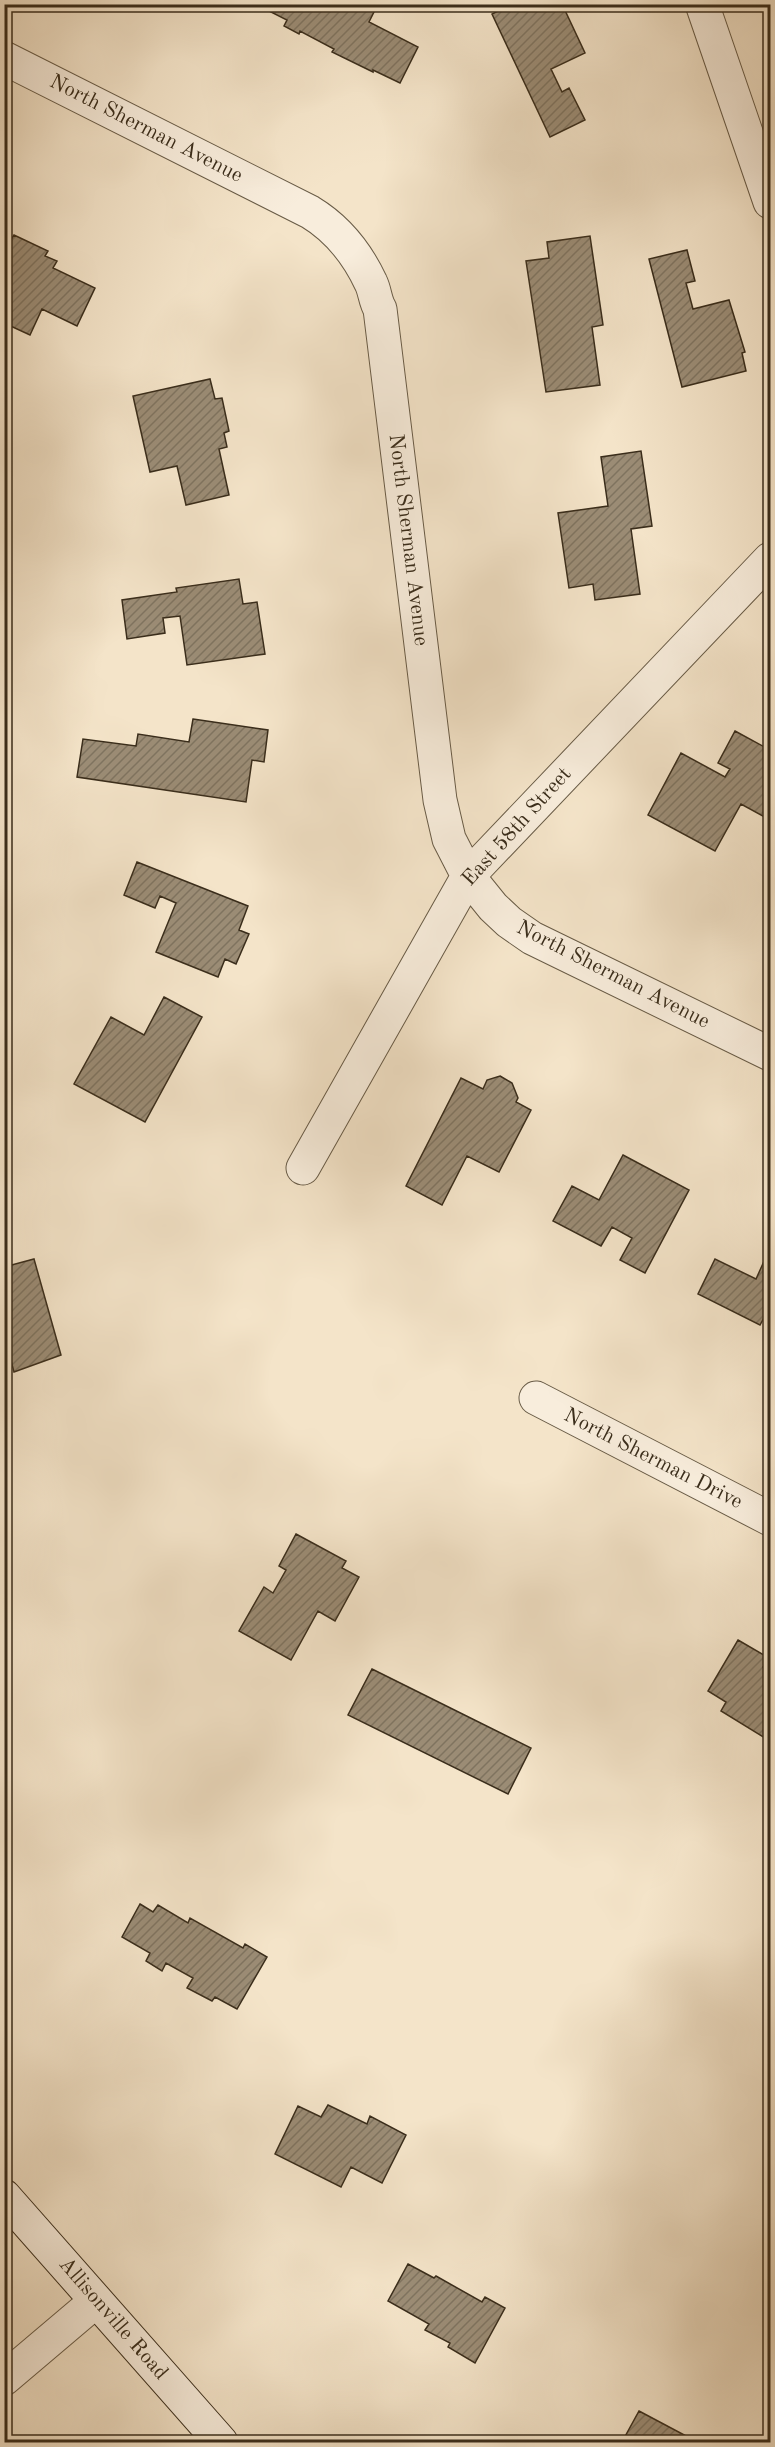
<svg xmlns="http://www.w3.org/2000/svg" width="775" height="2447" viewBox="0 0 775 2447" font-family="'Old Standard TT',serif">
  <style>
    .building { fill: url(#building-hatch); stroke: #3a2d1b; stroke-width: 1.5 }
    .lines { fill: none; stroke-linecap: round; stroke-linejoin: round }
    .street-casing { stroke: #685b46; stroke-width: 35 }
    .secondary-casing { stroke: #3a2d1b; stroke-width: 35 }
    .street { stroke: #f8eddc; stroke-width: 33 }
    .secondary { stroke: #f8eddc; stroke-width: 33 }
    .labels { text-anchor: middle; dominant-baseline: central; stroke-width: 5; stroke-linejoin: round; paint-order: stroke }
    .street-label { font-size: 21px; fill: #3a2d1b; stroke: #f8eddc }
  </style>
  <defs>
    <pattern id="building-hatch" width="6" height="6" patternUnits="userSpaceOnUse" patternTransform="scale(1.5)"><rect width="6" height="6" fill="#9b8c75"/><path d="M-1 1l2-2M0 6l6-6M5 7l2-2" fill="none" stroke="#7f735f"/></pattern>
  </defs>
  <rect width="100%" height="100%" fill="#f4e4c9"/>
  <filter id="stains"><feTurbulence type="fractalNoise" baseFrequency=".00333" numOctaves="4"/><feColorMatrix values="0 0 0 0 .2 0 0 0 0 .09 0 0 0 0 .02 0 0 0 .5 -.17"/></filter>
  <radialGradient id="worn" r=".72"><stop offset=".6" stop-color="#630" stop-opacity="0"/><stop offset="1" stop-color="#630" stop-opacity=".3"/></radialGradient>
  <!-- building -->
  <path class="building" d="M268,4H378L369,22L418,47L400,83L373,70V72L332,52L334,49L300,31L299,34L284,26L287,20L265,9Z
    M512,4H562L585,53L551,69L562,92L569,88L585,120L550,137L492,14Z
    M4,235L12,238L14,235L48,251L45,256L57,261L53,268L95,288L77,326L42,309L30,335L4,323Z
    M590,236L603,325L592,327L600,385L546,392L526,261L549,258L547,242Z
    M687,250L695,281L686,283L693,309L729,300L745,352L742,353L746,371L682,387L649,259Z
    M210,379L215,399L222,398L229,431L224,433L227,447L219,449L229,495L186,505L177,466L150,472L133,396Z
    M641,451L652,526L631,529L640,594L595,600L593,584L569,588L558,513L608,506L601,457Z
    M239,579L243,604L257,602L265,654L187,665L180,616L163,618L165,633L127,639L122,600L177,592L176,588Z
    M193,719L268,730L264,762L252,760L246,802L77,777L83,739L136,746L138,734L189,742Z
    M735,731L770,750V765L767,772L770,774V820L741,804L715,851L648,815L681,753L725,777L730,769L718,763Z
    M137,862L248,906L239,930L249,934L236,964L225,959L218,977L156,952L176,903L160,896L155,908L124,895Z
    M164,997L202,1017L145,1122L74,1084L111,1017L144,1035Z
    M500,1076L512,1083L518,1098L516,1102L531,1110L499,1172L467,1156L442,1205L406,1186L461,1078L483,1089L487,1080Z
    M623,1155L689,1190L645,1273L620,1260L632,1238L612,1227L601,1246L553,1221L572,1186L599,1200Z
    M770,1248V1307L760,1325L698,1294L715,1259L756,1279Z
    M34,1259L61,1355L14,1372L6,1342L10,1341L4,1325V1267Z
    M296,1534L346,1561L342,1568L359,1577L335,1621L318,1611L291,1660L239,1631L264,1587L273,1593L286,1570L279,1566Z
    M738,1640L769,1658L763,1667L770,1672V1741L721,1711L726,1702L708,1691Z
    M372,1669L531,1748L508,1794L348,1715Z
    M140,1904L153,1912L158,1905L188,1923L190,1918L243,1948L245,1944L267,1957L237,2009L215,1997L212,2001L187,1988L193,1978L166,1963L162,1971L146,1961L150,1953L122,1937Z
    M328,2105L367,2124L370,2116L406,2135L382,2183L351,2167L341,2187L275,2154L298,2106L321,2117Z
    M408,2264L434,2278L436,2276L482,2302L485,2297L505,2308L475,2363L448,2347L450,2343L425,2330L429,2324L388,2301Z
    M639,2411L690,2438L687,2442H622Z"/>
  <g class="lines">
    <!-- street casing -->
    <g class="street-casing">
      <path id="street" d="M702,4L770,202
        M4,58L310,212C338,229 357,253 371,283C375,291 375,301 380,309L440,800L449,839L468,876L493,907L509,922L532,938L770,1054
        M303,1168L468,876L770,559
        M536,1398L770,1519
        M4,2379L96,2301"/>
    </g>
    <!-- secondary casing -->
    <g class="secondary-casing">
      <path id="secondary" d="M4,2196L221,2442"/>
    </g>
    <!-- street -->
    <use href="#street" class="street"/>
    <!-- secondary -->
    <use href="#secondary" class="secondary"/>
  </g>
  <g class="labels">
    <!-- street labels -->
    <g class="street-label">
      <text transform="translate(146 129) rotate(27)">North Sherman Avenue</text>
      <text transform="translate(408 540) rotate(83)">North Sherman Avenue</text>
      <text transform="translate(517 827) rotate(-48)">East 58th Street</text>
      <text transform="translate(613 975) rotate(27)">North Sherman Avenue</text>
      <text transform="translate(653 1459) rotate(27)">North Sherman Drive</text>
      <text transform="translate(113 2319) rotate(49)">Allisonville Road</text>
    </g>
  </g>
  <!-- margin -->
  <rect width="775" height="2447" fill="none" stroke="#f4e4c9" stroke-width="24"/>
  <rect x="6" y="6" width="763" height="2435" fill="none" stroke="#3a2d1b" stroke-width="3"/>
  <rect x="12" y="12" width="751" height="2423" fill="none" stroke="#3a2d1b" stroke-width="1.5"/>
  <rect width="100%" height="100%" filter="url(#stains)"/>
  <rect width="100%" height="100%" fill="url(#worn)"/>
</svg>
